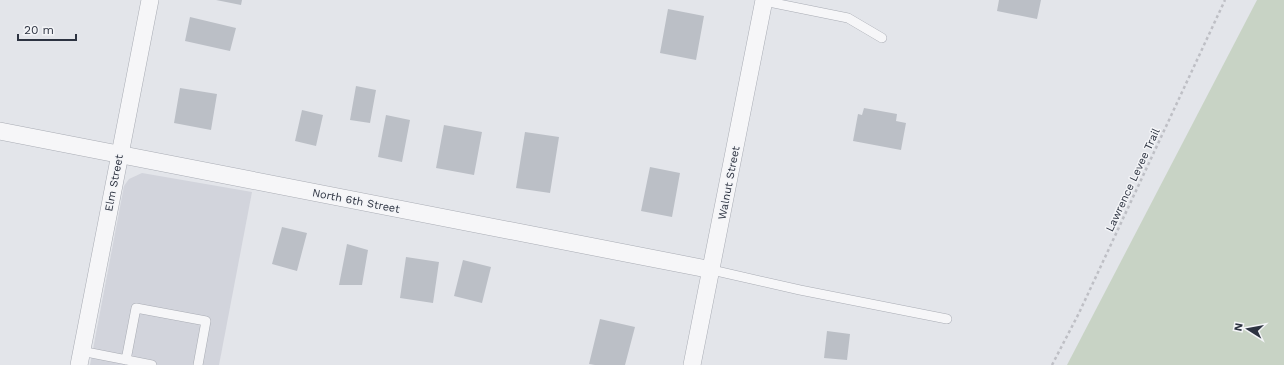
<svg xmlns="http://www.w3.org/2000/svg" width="1284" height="365" viewBox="0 0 1284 365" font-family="'Work Sans',sans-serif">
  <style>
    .built { fill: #d2d4dc }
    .green { fill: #c8d3c5 }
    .building { fill: #bbbfc6 }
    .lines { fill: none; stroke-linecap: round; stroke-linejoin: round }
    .lane-casing { stroke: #a9acb4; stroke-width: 10 }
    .street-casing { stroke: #a9acb4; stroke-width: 18 }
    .path { stroke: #bebfc5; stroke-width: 2.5; stroke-dasharray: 3 3; stroke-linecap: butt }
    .lane { stroke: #f6f6f8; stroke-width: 9 }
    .street { stroke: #f6f6f8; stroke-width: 17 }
    .labels { text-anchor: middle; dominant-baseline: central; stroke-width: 3; stroke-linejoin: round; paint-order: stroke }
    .street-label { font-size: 11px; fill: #2d3341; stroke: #f3f4f7 }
  </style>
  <rect width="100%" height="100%" fill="#e3e5ea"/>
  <!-- built -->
  <path class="built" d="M142,173L252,192L219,365H90L124,186L129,179Z"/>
  <!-- green -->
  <path class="green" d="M1257,0H1284V365H1067Z"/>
  <!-- building -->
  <path class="building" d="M216,0H242L241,5Z
    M999,0H1041L1037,19L997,11Z
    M668,9L704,16L696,60L660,53Z
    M190,17L236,28L230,51L185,41Z
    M356,86L376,90L370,123L350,120Z
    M180,88L217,94L211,130L174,123Z
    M864,108L897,114L896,121L906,123L901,150L853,141L858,114L862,115Z
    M302,110L323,115L316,146L295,141Z
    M386,115L410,120L402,162L378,157Z
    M444,125L482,132L474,175L436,168Z
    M525,132L559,137L550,193L516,188Z
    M650,167L680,173L672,217L641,211Z
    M282,227L307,233L297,271L272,264Z
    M347,244L368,250L362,285H339Z
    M406,257L439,262L433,303L400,298Z
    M463,260L491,267L482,303L454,296Z
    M600,319L635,327L625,365H595L589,364Z
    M827,331L850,334L847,360L824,358Z"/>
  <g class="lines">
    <!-- lane casing -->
    <g class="lane-casing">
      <path id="lane" d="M764,1L848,18L882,38
        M712,270L800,290L947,319
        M81,351L152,365
        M126,360L136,308L206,321L198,365"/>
    </g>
    <!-- street casing -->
    <g class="street-casing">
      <path id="street" d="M0,131L712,270
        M79,365L150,0
        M692,365L764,0"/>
    </g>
    <!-- path -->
    <path class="path" d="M1052,365L1079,313L1225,0"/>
    <!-- lane -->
    <use href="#lane" class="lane"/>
    <!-- street -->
    <use href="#street" class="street"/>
  </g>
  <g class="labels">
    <!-- street labels -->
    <g class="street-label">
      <text transform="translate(1133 180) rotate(-65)">Lawrence Levee Trail</text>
      <text transform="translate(114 183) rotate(-79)">Elm Street</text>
      <text transform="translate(729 183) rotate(-79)">Walnut Street</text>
      <text transform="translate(356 201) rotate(11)">North 6th Street</text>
    </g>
  </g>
  <!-- north arrow -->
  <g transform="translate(1248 329) rotate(281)" stroke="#f3f4f7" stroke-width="3" paint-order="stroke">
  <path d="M0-3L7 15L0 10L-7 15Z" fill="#2d3341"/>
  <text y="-6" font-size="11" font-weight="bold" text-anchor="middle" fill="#2d3341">N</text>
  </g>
  <!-- scale -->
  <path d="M18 34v6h58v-6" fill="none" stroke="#2d3341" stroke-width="2"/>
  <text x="24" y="34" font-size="12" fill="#2d3341" stroke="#f3f4f7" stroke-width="3" paint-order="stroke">20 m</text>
</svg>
